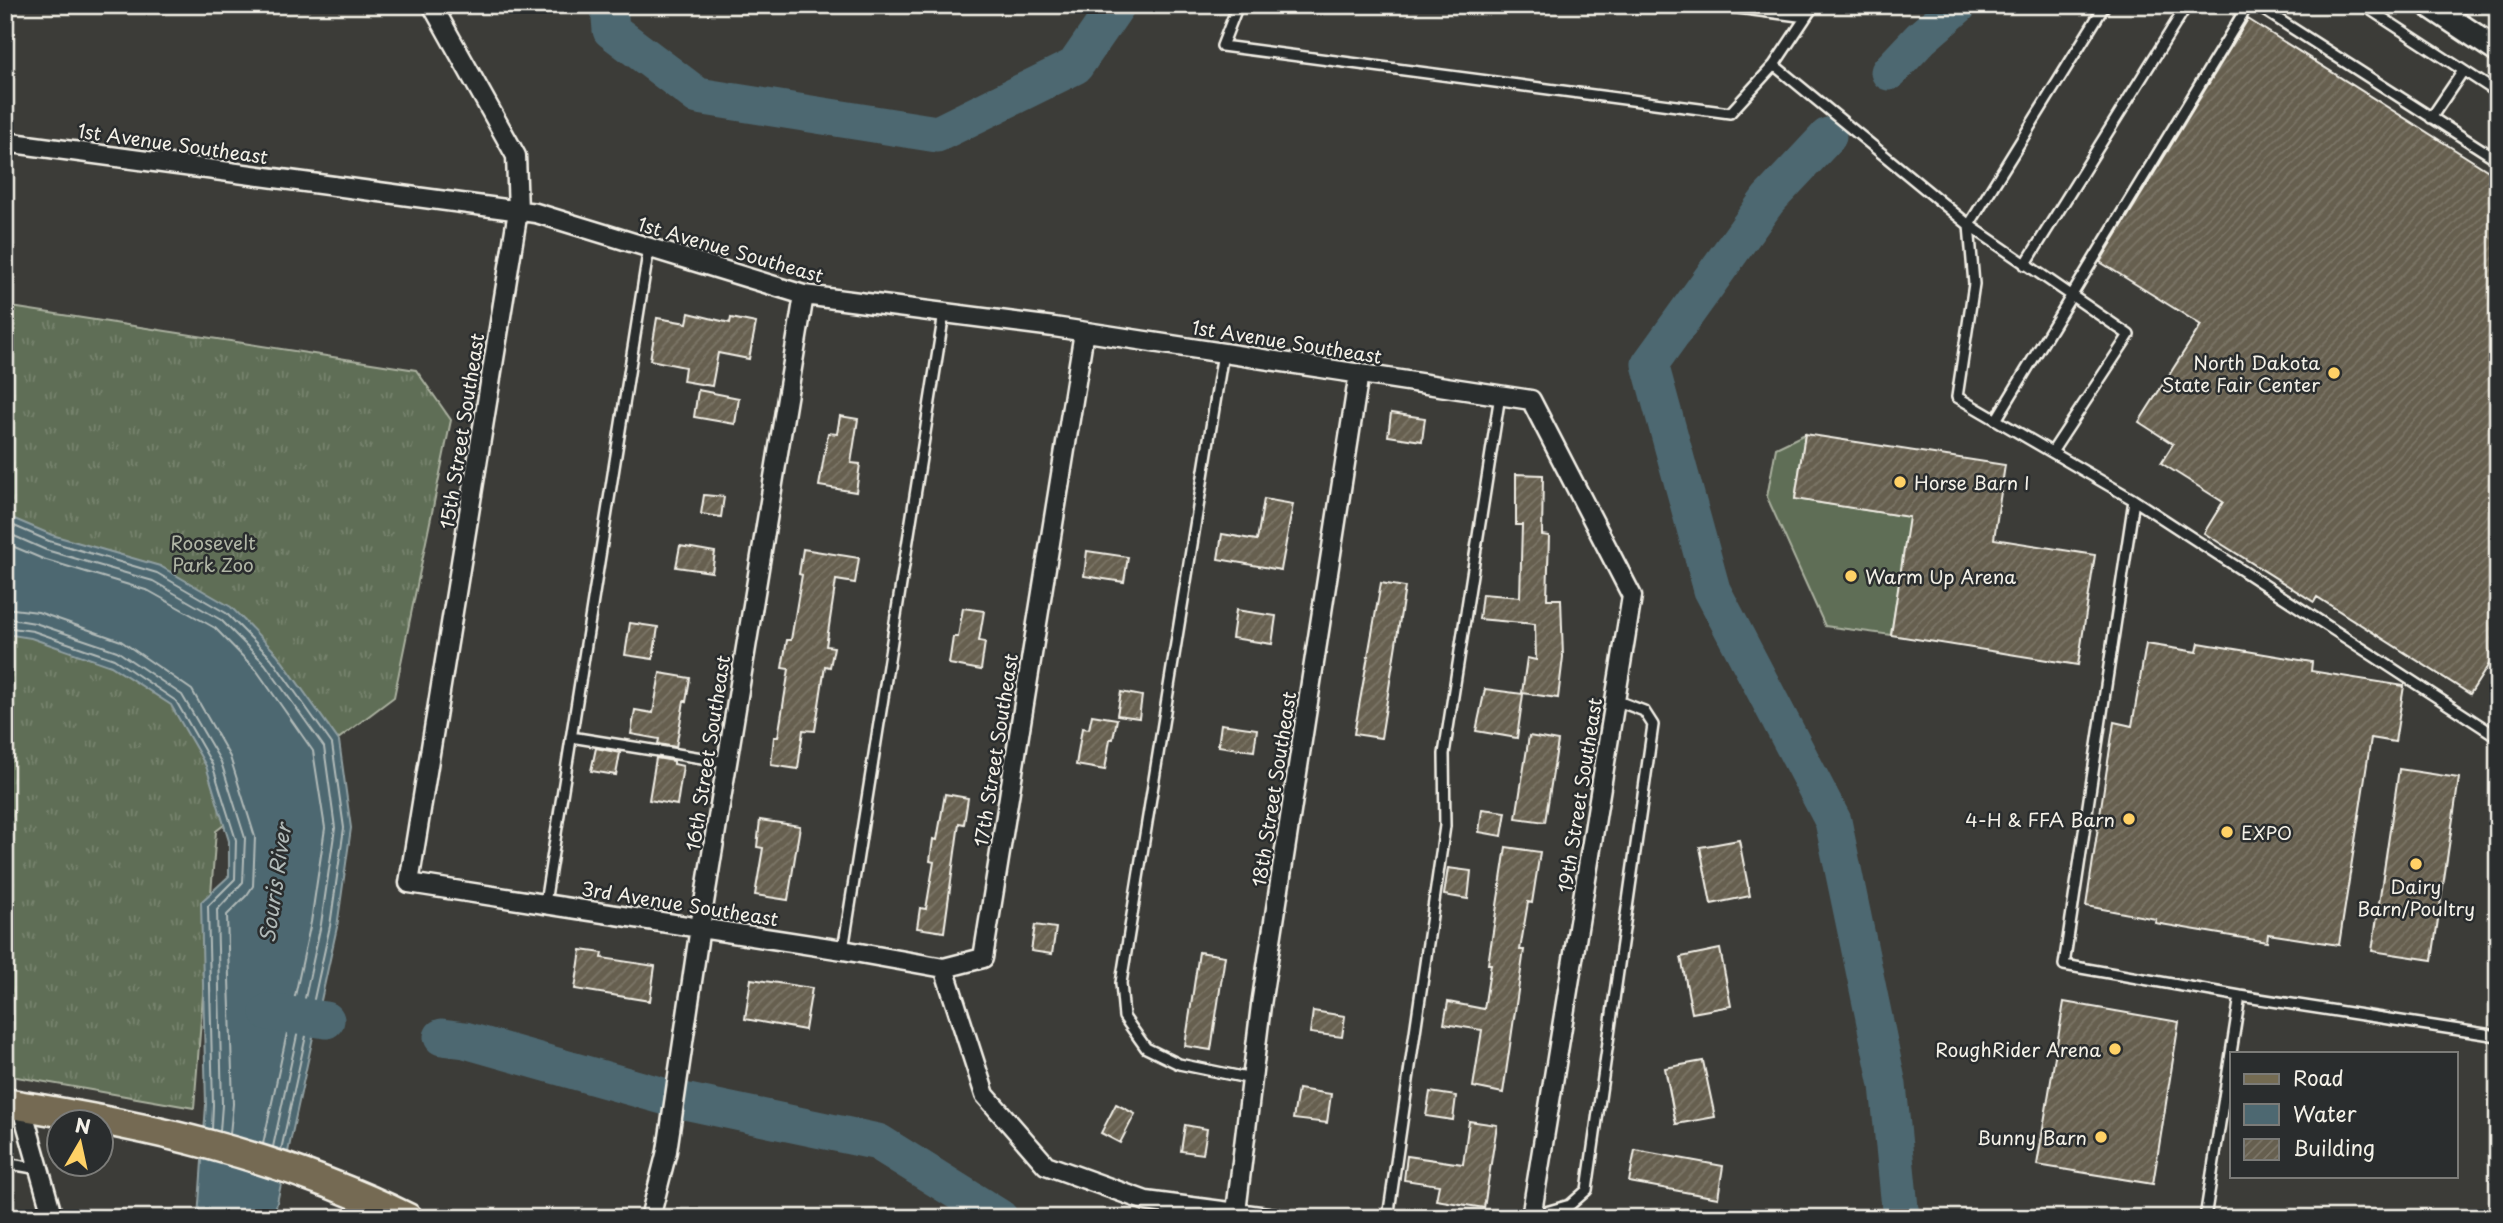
<svg xmlns="http://www.w3.org/2000/svg" width="2503" height="1223" viewBox="0 0 2503 1223" font-family="'Playpen Sans',sans-serif">
  <style>
    .grass { fill: url(#grass-tufts); stroke: #aab09f; stroke-width: 2 }
    .pitch { fill: #5f6e56; stroke: #aab09f; stroke-width: 2 }
    .water { fill: #4d6871; stroke: #909fa1; stroke-width: 2 }
    .lines { fill: none; stroke-linecap: round; stroke-linejoin: round }
    .shore { stroke: #b1bab8; stroke-width: 2 }
    .river { stroke: #4d6871; stroke-width: 37 }
    .building { fill: url(#building-hatch); stroke: #f4f1e8; stroke-width: 2 }
    .service-casing { stroke: #f4f1e8; stroke-width: 14 }
    .minor-casing { stroke: #f4f1e8; stroke-width: 23 }
    .tertiary-casing { stroke: #f4f1e8; stroke-width: 28 }
    .primary-casing { stroke: #f4f1e8; stroke-width: 33 }
    .service { stroke: #2a2d2e; stroke-width: 9 }
    .minor { stroke: #2a2d2e; stroke-width: 18 }
    .tertiary { stroke: #2a2d2e; stroke-width: 23 }
    .primary { stroke: #746b52; stroke-width: 28 }
    .poi-dot { fill: #ffd166; stroke: #2a2d2e; stroke-width: 2.5 }
    .labels { text-anchor: middle; dominant-baseline: central; stroke-width: 5; stroke-linejoin: round; paint-order: stroke }
    .street-label { font-size: 19px; fill: #f4f1e8; stroke: #2a2d2e }
    .poi-label { font-size: 19px; fill: #f4f1e8; stroke: #2a2d2e; text-anchor: end }
    .park-label { font-size: 19px; fill: #b1b6a6; stroke: #2a2d2e }
    .water-label { font-size: 21px; font-style: italic; fill: #b1bab8; stroke: #2a2d2e }
  </style>
  <defs>
    <pattern id="grass-tufts" width="24" height="20" patternUnits="userSpaceOnUse" patternTransform="scale(1.75)"><rect width="24" height="20" fill="#5f6e56"/><path d="M3 7l-1-3M5 7V3M7 7l1-3M15 17l-1-3M17 17v-4M19 17l1-3" fill="none" stroke="#77836e"/></pattern>
    <pattern id="building-hatch" width="6" height="6" patternUnits="userSpaceOnUse" patternTransform="scale(1.75)"><rect width="6" height="6" fill="#665f4f"/><path d="M-1 1l2-2M0 6l6-6M5 7l2-2" fill="none" stroke="#7c7668"/></pattern>
  </defs>
  <rect width="100%" height="100%" fill="#3c3c38"/>
  <filter id="ink" filterUnits="userSpaceOnUse"><feTurbulence type="fractalNoise" baseFrequency=".0143" numOctaves="2"/><feDisplacementMap in="SourceGraphic" scale="14" xChannelSelector="R" yChannelSelector="G"/><feConvolveMatrix kernelMatrix="1 2 1 2 8 2 1 2 1" color-interpolation-filters="sRGB"/></filter>
  <g filter="url(#ink)">
    <!-- grass -->
    <path class="grass" d="M5,306L416,370L451,420L394,697L216,831L194,1108L5,1075Z"/>
    <!-- pitch -->
    <path class="pitch" d="M1805,434L1795,499L1910,517L1891,635L1825,626L1767,497L1776,448Z"/>
    <!-- water -->
    <path class="water" d="M5,515L52,535L160,566L231,607L277,654L339,741L351,828L337,927L276,1207V1218H198L206,1105L201,902L229,876V841L206,766L171,705L111,666L31,638L5,634Z"/>
    <g class="lines">
      <!-- shore -->
      <path class="shore" d="M5,522L49,541L157,573L226,613L271,658L332,744L344,828L330,926L281,1150
        M5,532L46,550L153,581L221,620L265,664L324,747L335,828L321,924L273,1147
        M5,543L43,559L149,591L215,628L257,671L313,751L325,828L311,922L263,1144
        M5,608L38,612L121,641L192,690L230,757L255,837L253,886L247,895L227,915L233,1104L230,1134
        M5,618L35,623L117,651L182,695L221,762L245,838L243,882L217,910L222,1105L220,1131
        M5,627L33,631L114,659L176,701L212,764L236,840L235,879L208,906L213,1105L212,1129"/>
      <!-- river -->
      <path class="river" d="M609,5L611,30L698,96L937,134L1075,66L1117,5
        M1889,72L1921,38L1959,5
        M1828,136L1768,200L1650,364L1712,590L1833,821L1888,1085L1901,1218
        M268,1012L326,1020
        M442,1037L465,1040L670,1098L878,1142L1000,1218"/>
    </g>
    <!-- building -->
    <path class="building" d="M2248,19L2498,177V650L2470,694L2317,597L2314,602L2204,533L2223,502L2161,463L2173,444L2139,422L2201,325L2100,262Z
      M689,313L730,323L731,318L756,323L749,359L718,353L712,386L683,381L685,367L650,360L657,318L687,323Z
      M698,390L739,398L735,424L694,417Z
      M1391,413L1425,418L1422,441L1388,436Z
      M840,416L858,419L851,463L860,464L856,492L819,486L828,433L837,434Z
      M1805,434L2005,465L1994,539L2095,555L2078,665L1891,635L1909,517L1795,499Z
      M1516,474L1543,475L1542,535L1549,536L1547,599H1561L1563,657L1558,698L1522,693L1527,658L1536,660L1535,624L1479,619L1482,594L1520,597L1522,525H1516Z
      M704,495L724,497L721,517L701,514Z
      M1264,499L1293,504L1281,570L1218,559L1222,534L1257,540Z
      M680,546L715,552L712,572L676,567Z
      M803,549L859,558L855,583L836,580L826,646L834,647L830,667L825,666L815,731L803,730L798,769L771,765L774,737H778L789,669L782,668L787,640H791L802,575L799,574Z
      M1087,551L1128,557L1124,582L1084,576Z
      M1381,583L1405,587L1381,738L1354,734Z
      M963,608L984,611L979,641L985,642L981,670L949,664L953,637H958Z
      M1236,610L1276,616L1272,644L1232,638Z
      M630,623L658,627L653,659L625,655Z
      M2199,643L2312,662L2311,671L2404,686L2395,742L2371,738L2339,945L2268,934L2267,942L2155,923L2156,919L2086,906L2114,722L2132,726L2146,644L2197,652Z
      M660,673L690,678L686,702L684,701L676,747L658,744L659,739L631,734L635,710L653,713Z
      M1485,689L1523,694L1517,738L1476,731Z
      M1121,692L1142,696L1139,718L1117,715Z
      M1092,715L1117,719L1113,739H1110L1105,770L1076,765L1082,728L1089,729Z
      M1221,724L1257,729L1254,751L1218,746Z
      M1529,736L1558,741L1545,822L1516,818Z
      M596,748L620,753L616,775L591,771Z
      M656,758L674,761V764L683,766L677,805L649,800Z
      M2399,769L2459,778L2432,960L2372,951Z
      M945,794L968,798L964,824L959,823L944,932L917,928L920,908L926,909L934,862L930,861L933,839L937,840Z
      M1482,809L1506,812L1502,836L1479,832Z
      M760,820L800,826L788,900L755,895L763,848L757,847Z
      M1739,840L1750,896L1711,904L1700,847Z
      M1506,847L1540,852L1532,903L1528,902L1520,950H1524L1503,1093L1473,1087L1482,1030L1444,1024L1448,1002L1484,1009L1491,964H1488Z
      M1448,868L1471,871L1468,899L1444,895Z
      M1035,925L1056,928L1052,954L1031,951Z
      M1720,949L1731,1006L1692,1013L1681,957Z
      M581,950L603,953L602,958L655,966L650,1001L575,989Z
      M1199,952L1225,956L1211,1050L1185,1046Z
      M751,979L812,988L805,1030L745,1019Z
      M2064,1002L2179,1022L2153,1184L2037,1165Z
      M1313,1011L1345,1016L1342,1037L1310,1033Z
      M1703,1061L1715,1117L1676,1124L1665,1068Z
      M1298,1089L1331,1094L1327,1123L1293,1119Z
      M1430,1092L1456,1096L1453,1120L1426,1116Z
      M1116,1104L1135,1114L1120,1143L1101,1133Z
      M1469,1121L1497,1125L1484,1208L1436,1200L1439,1185L1404,1180L1407,1156L1463,1164Z
      M1185,1125L1207,1129L1203,1154L1181,1151Z
      M1635,1150L1723,1166L1718,1198L1629,1182Z"/>
    <g class="lines">
      <!-- service casing -->
      <g class="service-casing">
        <path id="service" d="M1238,5L1222,46L1730,113L1774,65L1814,5
          M1715,5L1806,17
          M2105,5L1969,225L1974,284L1957,397L2134,500
          M2256,5L2498,160
          M2363,5L2498,93
          M1774,65L1969,225L2129,335L2052,452
          M2431,118L2463,71
          M2025,265L2187,5
          M1223,353L1121,983L1124,1017L1146,1048L1179,1064L1252,1079
          M1996,420L2248,5
          M571,737L727,762
          M545,903L649,247
          M843,950L944,313
          M2240,996L2064,965L2134,500L2498,737
          M5,1163L39,1169
          M1532,1216L1570,1205L1587,1190L1653,725L1644,711L1615,700
          M1388,1218L1445,826L1444,754L1500,395
          M2205,1218L2240,996L2498,1036"/>
      </g>
      <!-- minor casing -->
      <g class="minor-casing">
        <path id="minor" d="M432,5L516,156L518,211L409,883L843,950L944,968L983,958L1084,332
          M5,142L536,213L804,295L1054,327L1531,400L1632,596L1531,1218
          M944,968L985,1095L1046,1165L1146,1201L1275,1218
          M21,1105L53,1218
          M1236,1212L1261,1005L1359,373
          M650,1218L667,1151L700,927L804,295"/>
      </g>
      <!-- tertiary casing -->
      <g class="tertiary-casing">
        <path id="tertiary" d="M2429,5L2498,51"/>
      </g>
      <!-- primary casing -->
      <g class="primary-casing">
        <path id="primary" d="M5,1103C148,1126 277,1154 408,1218"/>
      </g>
      <!-- service -->
      <use href="#service" class="service"/>
      <!-- minor -->
      <use href="#minor" class="minor"/>
      <!-- tertiary -->
      <use href="#tertiary" class="tertiary"/>
      <!-- primary -->
      <use href="#primary" class="primary"/>
    </g>
  </g>
  <!-- markers -->
  <g class="poi-dot">
    <circle cx="2334" cy="373" r="7"/>
    <circle cx="1900" cy="482" r="7"/>
    <circle cx="1851" cy="576" r="7"/>
    <circle cx="2129" cy="819" r="7"/>
    <circle cx="2227" cy="832" r="7"/>
    <circle cx="2416" cy="864" r="7"/>
    <circle cx="2115" cy="1049" r="7"/>
    <circle cx="2101" cy="1137" r="7"/>
  </g>
  <g class="labels">
    <!-- street labels -->
    <g class="street-label">
      <text transform="translate(173 143) rotate(8)">1st Avenue Southeast</text>
      <text transform="translate(731 249) rotate(16)">1st Avenue Southeast</text>
      <text transform="translate(1287 341) rotate(9)">1st Avenue Southeast</text>
      <text transform="translate(461 431) rotate(-81)">15th Street Southeast</text>
      <text transform="translate(995 750) rotate(-81)">17th Street Southeast</text>
      <text transform="translate(707 753) rotate(-81)">16th Street Southeast</text>
      <text transform="translate(1273 789) rotate(-81)">18th Street Southeast</text>
      <text transform="translate(1579 795) rotate(-81)">19th Street Southeast</text>
      <text transform="translate(680 903) rotate(9)">3rd Avenue Southeast</text>
    </g>
    <!-- poi labels -->
    <g class="poi-label">
      <text x="2320" y="362">North Dakota<tspan x="2320" dy="22">State Fair Center</tspan></text>
      <text x="1914" y="482" text-anchor="start">Horse Barn I</text>
      <text x="1865" y="576" text-anchor="start">Warm Up Arena</text>
      <text x="2115" y="819">4-H &amp; FFA Barn</text>
      <text x="2241" y="832" text-anchor="start">EXPO</text>
      <text x="2416" y="886" text-anchor="middle">Dairy<tspan x="2416" dy="22">Barn/Poultry</tspan></text>
      <text x="2101" y="1049">RoughRider Arena</text>
      <text x="2087" y="1137">Bunny Barn</text>
    </g>
    <!-- park labels -->
    <g class="park-label">
      <text x="213" y="542">Roosevelt<tspan x="213" dy="22">Park Zoo</tspan></text>
    </g>
    <!-- water labels -->
    <g class="water-label">
      <text transform="translate(274 883) rotate(-82)">Souris River</text>
    </g>
  </g>
  <!-- margin -->
  <rect width="2503" height="1223" fill="none" stroke="#2a2d2e" stroke-width="28"/>
  <rect x="14" y="14" width="2475" height="1195" fill="none" stroke="#f4f1e8" stroke-width="2.5" filter="url(#ink)"/>
  <!-- legend -->
  <rect x="2230" y="1052" width="228" height="126" fill="#2a2d2e" stroke="#7b7b78" stroke-width="2"/>
  <rect x="2244" y="1074" width="35" height="10" fill="#746b52" stroke="#7b7b78" stroke-width="2"/>
  <text x="2293" y="1086" font-size="21" fill="#f4f1e8">Road</text>
  <rect x="2244" y="1104" width="35" height="21" fill="#4d6871" stroke="#7b7b78" stroke-width="2"/>
  <text x="2293" y="1122" font-size="21" fill="#f4f1e8">Water</text>
  <rect x="2244" y="1139" width="35" height="21" fill="url(#building-hatch)" stroke="#7b7b78" stroke-width="2"/>
  <text x="2293" y="1156" font-size="21" fill="#f4f1e8">Building</text>
  <!-- north arrow -->
  <g transform="translate(80 1143) rotate(9)"><circle r="33" fill="#2a2d2e" stroke="#7b7b78" stroke-width="2"/>
  <path d="M0-5L12 26L0 18L-12 26Z" fill="#ffd166"/>
  <text y="-10" font-size="19" font-weight="bold" text-anchor="middle" fill="#f4f1e8">N</text>
  </g>
</svg>
